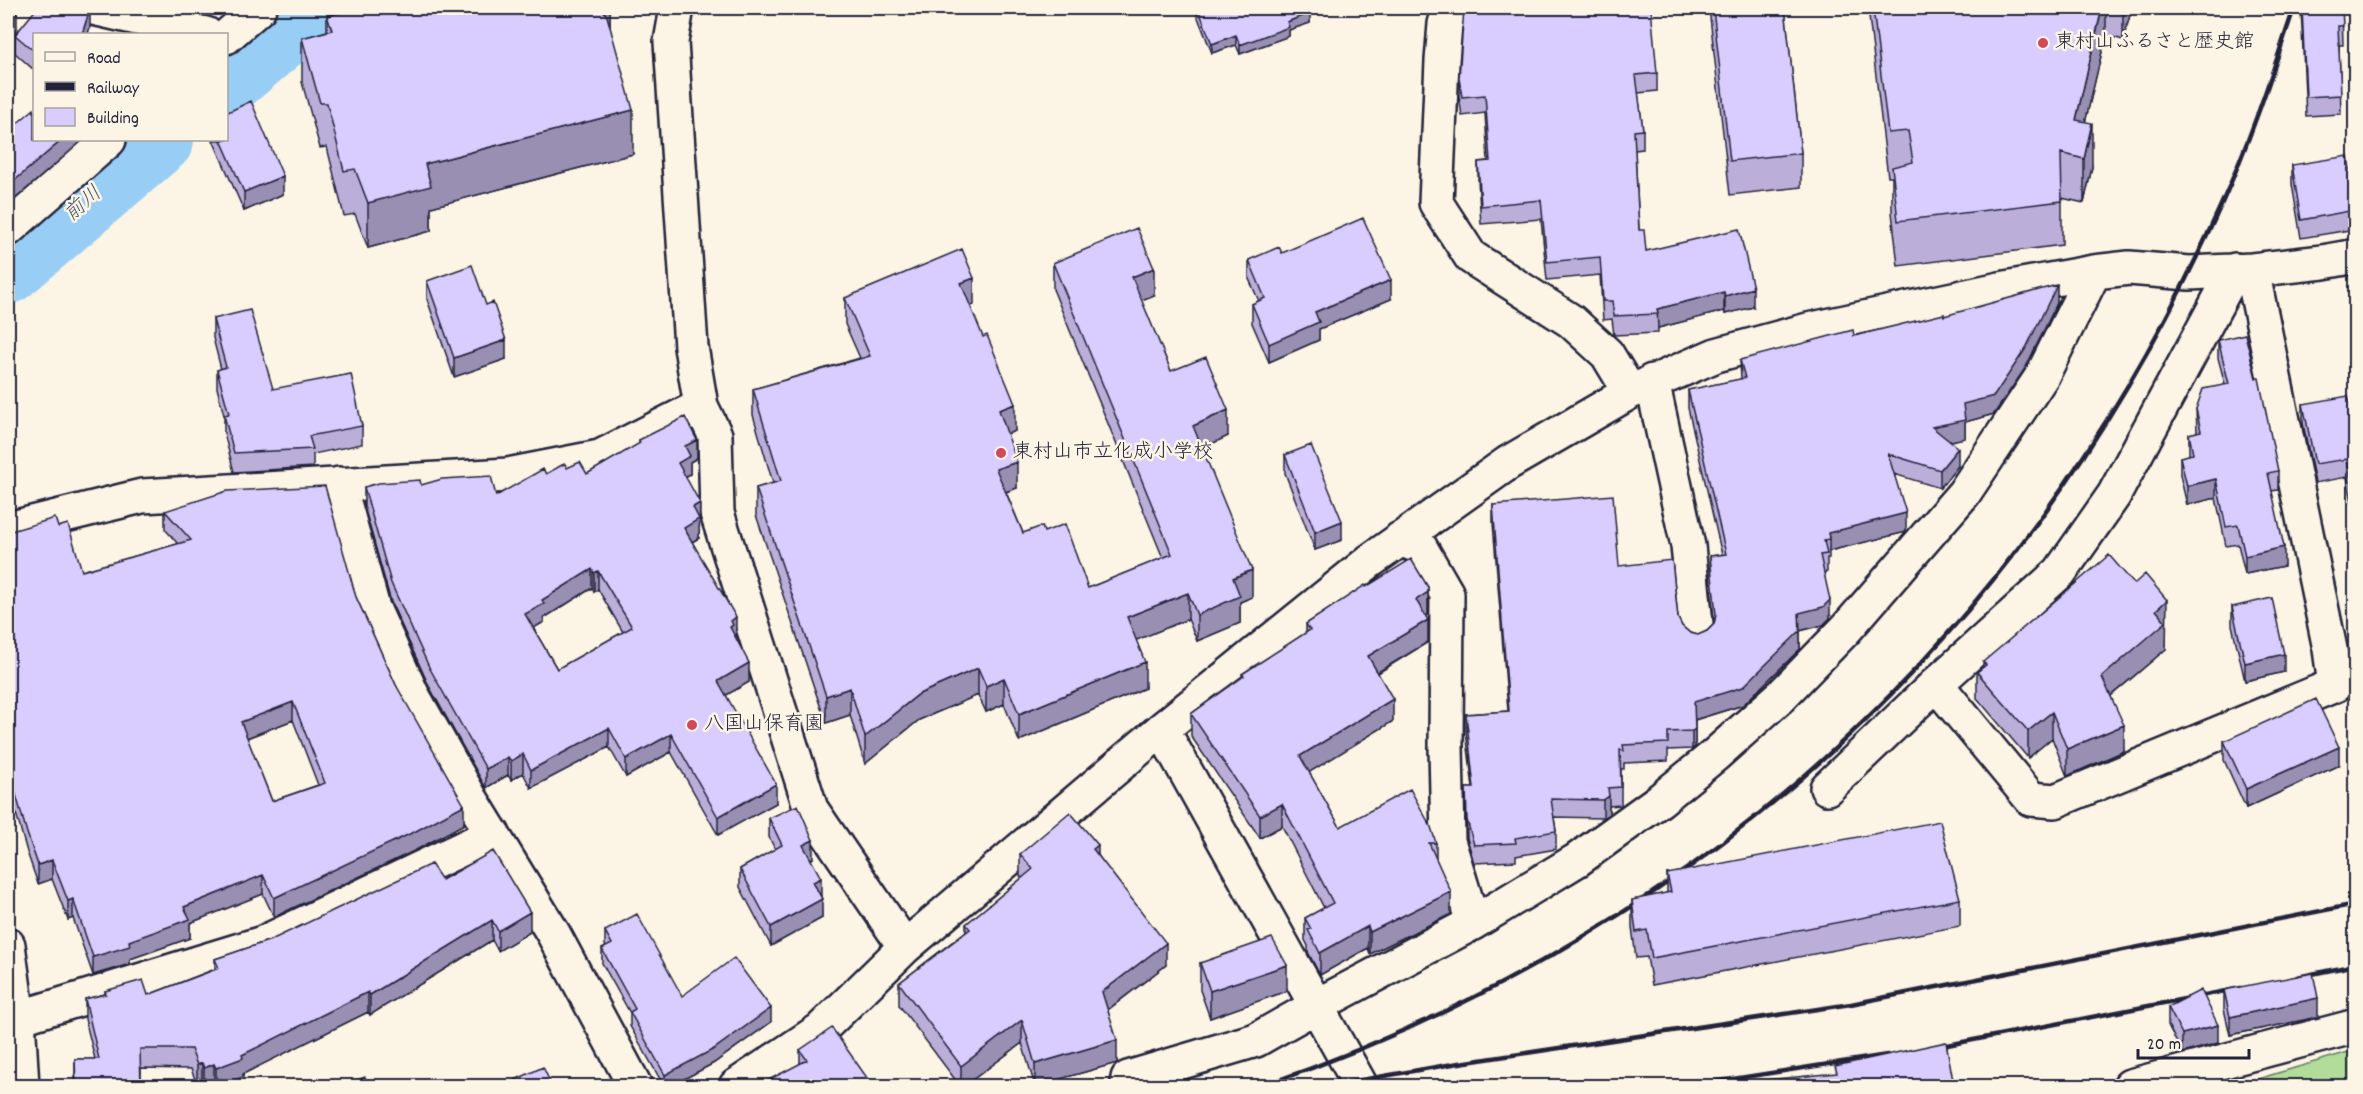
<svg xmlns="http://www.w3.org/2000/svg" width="2363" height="1094" viewBox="0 0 2363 1094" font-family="Dekko,'Klee One',sans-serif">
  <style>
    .green { fill: #b2dc99; stroke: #6a7f6a; stroke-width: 1.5 }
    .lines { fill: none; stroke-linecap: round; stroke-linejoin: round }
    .river { stroke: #98cef6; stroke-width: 66 }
    .minor-casing { stroke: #22223b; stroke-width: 38 }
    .minor { stroke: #fcf5e5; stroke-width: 33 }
    .rail { stroke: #22223b; stroke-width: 4.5 }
    .wall { fill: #bbafda; stroke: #22223b; stroke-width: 1.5; fill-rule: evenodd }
    .shaded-wall { fill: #988fb2; stroke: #22223b; stroke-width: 1.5 }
    .building { fill: #d9ccfe; stroke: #22223b; stroke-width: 1.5; fill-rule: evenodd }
    .poi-dot { fill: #d1495b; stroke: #fcf5e5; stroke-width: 2 }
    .labels { text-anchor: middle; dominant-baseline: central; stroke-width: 5; stroke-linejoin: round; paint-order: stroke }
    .poi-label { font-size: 20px; fill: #22223b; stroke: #fcf5e5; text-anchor: start }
    .water-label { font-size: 21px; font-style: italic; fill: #455673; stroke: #fcf5e5 }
  </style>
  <rect width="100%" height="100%" fill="#fcf5e5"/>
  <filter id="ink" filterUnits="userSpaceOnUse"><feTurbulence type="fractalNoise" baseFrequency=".0167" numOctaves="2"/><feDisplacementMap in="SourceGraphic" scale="12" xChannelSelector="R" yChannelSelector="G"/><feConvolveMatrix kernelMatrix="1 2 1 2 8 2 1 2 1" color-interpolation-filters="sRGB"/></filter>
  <g filter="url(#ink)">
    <!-- green -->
    <path class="green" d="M2355,1050V1086H2234Z"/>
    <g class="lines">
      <!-- river -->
      <path class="river" d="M226,84L315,8
        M8,271L161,140"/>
      <!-- minor casing -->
      <g class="minor-casing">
        <path id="minor" d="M93,8L206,34
          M677,8L671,42L691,347L701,406L715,435L717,513L811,809L905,947
          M1450,8L1445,24L1442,61L1436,203L1471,257L1571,321L1607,354L1630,392
          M226,37L259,8
          M8,229L109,140
          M1652,381L1688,546L1697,634
          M339,484L373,608L412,694L471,799L553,933L635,1086
          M8,529L142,496L508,475L600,457L701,406
          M1400,539L1420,547L1447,594L1446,747L1448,841L1473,923
          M1936,684L2031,799L2055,801L2335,685L2330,649L2252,270
          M1162,729L1361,1086
          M1827,788L1936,684L2060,572L2114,495L2235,270
          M8,945L18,1018L22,1086
          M18,1018L263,943L493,834
          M1128,1078L1256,1040L1316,1006L1473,923L1577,860L1660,800L1715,755L1782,695L1846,629L1964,493L2042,376L2094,272
          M736,1086L820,1030L905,947L1162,729L1370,561L1508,463L1630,392L1716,355L1808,330L2000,289L2094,272L2129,268L2189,273L2252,270L2323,262L2356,256
          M2130,1086L2356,1026"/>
      </g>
      <!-- minor -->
      <use href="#minor" class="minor"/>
      <!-- rail -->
      <path class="rail" d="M2297,977L2356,965
        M1932,1048L2241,988
        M1262,1086C1703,934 2031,630 2221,205C2250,141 2272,74 2294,8
        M1327,1086L1453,1064L1851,1004L2356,904
        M1688,1086L1887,1055"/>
    </g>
    <!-- wall -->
    <path class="wall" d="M610,8V28L633,154L431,207V231L368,248L355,214L344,216L327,147L320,148L302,82V38L327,31V16Z
      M1197,8H1308L1310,23L1289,30V36L1240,54L1236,45L1212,53L1197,15Z
      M1709,8H1797L1785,9L1801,153V187L1730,195Z
      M1868,8H2132L2123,40L2106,35L2085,122L2092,167L2084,203L2062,198V245L1898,266L1892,212V177H1888Z
      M2301,8H2342L2343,45H2339L2341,114L2306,116Z
      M90,27L34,34V70L15,53V35Z
      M1657,73V91L1638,93L1643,130V149L1635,150L1639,230L1646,251L1753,307L1725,314L1724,311L1658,328V333L1614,335L1612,319L1603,320L1600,275L1547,280L1541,219L1481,224L1478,180V162L1488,161L1485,113L1462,116L1459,96V78Z
      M213,140H226L283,194L244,211Z
      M2292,165L2355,200V229L2301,238L2292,184Z
      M1282,253L1391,299L1319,329V340L1269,362L1252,323V304L1259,301L1249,279V260Z
      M1053,263L1154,295L1141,300L1171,371L1228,436L1202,448L1252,597L1240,602V623L1197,641L1188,619L1136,640L1145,688L1019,741L1004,704L986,712L978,695L919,720L865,764L850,715L826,723L756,515V488L773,483L753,415V389L860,358L845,324V298L974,305L970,306L1015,431L1007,434L1017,488L1006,492L1023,533L1044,532L1088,588L1163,558L1053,289Z
      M427,281L486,305L506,359L454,377L427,299Z
      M2057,303L2026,367L1994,414L1965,422V438L1950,441L1958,466L1940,488L1894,474L1906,532L1829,551V558H1827V572L1824,573L1830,618L1823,625L1800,631V649L1743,705L1695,720V747L1692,749L1668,750V761L1624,763V769H1621V805L1609,806V814L1603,818L1554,817L1556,831V849L1516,856V861L1474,863L1467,838L1466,788H1473L1466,732V714L1508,711L1493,523V505L1619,566L1678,618L1682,626L1690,633L1698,635L1707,631L1714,624V621L1710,574V556L1722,555L1688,408V390L1741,379L1740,360L1944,316Z
      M213,319L273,389L362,426V444L313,454V467L234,472L224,433V415L217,388V370L221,369L213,338Z
      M2218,340L2278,471V490L2271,491L2284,566L2245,574L2238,544L2226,546L2216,498L2187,505L2180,475V457L2189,455V434L2197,432L2196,409L2225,384L2218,358Z
      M2355,403V517L2347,477L2315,483L2303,423V404H2350Z
      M639,440L697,458L690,462V474L685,477L700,522H699V538L692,542L736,636H735L749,682L726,695L776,803L718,835L671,752L626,777L609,747L531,788L523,773L511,780L508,775L486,788L429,686L391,602L364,506V487L421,485L496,496L546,474L567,468L587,474L639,444ZM592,588L594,592L598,589L623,632L557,669L533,628L544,622V618Z
      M1285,455L1342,540L1315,550L1285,473Z
      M165,511L356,597L396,685L464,824L416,850L274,917L263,894L190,923V938L130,959V964L93,975L73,918L68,920L52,879L38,884L27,852L8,785V532L58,527L82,571L178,544L165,529ZM293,720L318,785L272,801L247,738Z
      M1366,587H1428V614L1426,616L1428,642L1378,673L1393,721L1309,772L1340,827L1436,843V859L1451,914L1370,954L1368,948L1320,975L1308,952V946L1305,940V918L1324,908L1282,826L1260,838L1191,736V714L1242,676V674L1306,633V624Z
      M2232,607L2284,672L2245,681L2232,625Z
      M2166,627V649L2111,696L2124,751L2067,776L2052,738L2028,758L1977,698V672L1983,666V662Z
      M2224,741L2339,765L2246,808L2224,760Z
      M769,818L813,858L811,860L821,897L822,918L771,946L740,887V869L775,849L769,837Z
      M1020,854L1098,855L1166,965L1108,1010L1117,1063L1035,1086L1022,1043L964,1086H960L899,1005V983L966,931V924L1022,878L1020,876Z
      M1667,874L1960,899V926L1652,985L1647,957L1636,958L1632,927V900L1667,893Z
      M442,880L530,932L498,951L492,940L370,1015L368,1012L243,1074V1077L219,1086H215L214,1084L207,1086H204L202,1082L197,1084L191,1069L141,1068V1086H75V1059H95L85,1019V999L105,994V991L148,995L215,969V959L271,940Z
      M605,931L682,996L771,1022L714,1063L671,1086H664L630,1026V1013L602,963V949L606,947L605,945Z
      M1200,963L1287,991L1210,1018L1200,990Z
      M2224,990L2318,1017L2230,1035L2224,1009Z
      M2168,1007L2218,1043L2182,1053L2168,1025Z
      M800,1050L870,1086L800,1064Z"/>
    <!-- shaded-wall -->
    <path class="shaded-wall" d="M596,8H610V31Z
      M2102,8H2106V35L2077,157L2076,120Z
      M2123,8H2132L2123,40Z
      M90,9V27L88,34H82Z
      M17,11V30L8,44V25Z
      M1310,13V23L1289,30V36L1240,54V45L1287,22Z
      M1236,35V45L1212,53V44Z
      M633,110V154L431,207V231L368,248V203L425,164Z
      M2092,123V167L2084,203V159Z
      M62,140H83L8,205V186Z
      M283,176V194L244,211V192Z
      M1154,268V295L1132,304V277Z
      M974,278V305L961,310V283Z
      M1391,280V299L1319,329V340L1269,362V344L1315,312Z
      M2057,285V303L2026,367L1994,414L1965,422V438L1932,445V427L1963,404Z
      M1753,288V307L1725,314V296Z
      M1724,292V311L1658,328L1657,309Z
      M506,340V359L454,377V358Z
      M1015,404V431L999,437V410Z
      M1228,410V436L1193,453V426Z
      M697,440V458L690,462V474L678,481V463L685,446Z
      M1958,448V466L1940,488V470Z
      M1017,462V488L996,495V469Z
      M2216,479V498L2187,505V486Z
      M700,503L699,538L684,546V528L693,507Z
      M1906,513V532L1829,551V539L1828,533Z
      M1342,521V540L1315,550V532Z
      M2284,547V566L2245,574V556Z
      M592,569V588L544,618V622L525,633V614L542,600Z
      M1252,570V597L1240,602V623L1197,641V615L1233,578Z
      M598,571V589L594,592V573Z
      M1428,592V614L1416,622V600Z
      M1188,593V619L1127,644V617Z
      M1830,600V618L1823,625L1799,631V613Z
      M2167,600L2166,649L2102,703V677L2156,610Z
      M736,617V636L733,638L730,645L731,621Z
      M1428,620V642L1368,678V656Z
      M1800,631V649L1743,705L1694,720V702Z
      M2284,654V672L2245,681V663Z
      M1145,662V688L1019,741V714Z
      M749,663V682L718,700V681Z
      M978,668V695L919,720L865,764V737L919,694Z
      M1004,678V704L986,712V686Z
      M850,688V715L826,723V696Z
      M1393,699V721L1300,778V756Z
      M293,702V720L241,740V722Z
      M2052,712V738L2028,758V731Z
      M2124,725V751L2067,776V749Z
      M609,728V747L531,788V770Z
      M1695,729V747L1692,749V731Z
      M671,734V752L626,777V759Z
      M2339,747V765L2246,808V789Z
      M523,754V773L511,780V761Z
      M508,757V775L486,788V769Z
      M776,784V803L718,835V817Z
      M1609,796V814L1603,818V800Z
      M1282,804V826L1260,838V816Z
      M464,805V824L416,850L274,917V898Z
      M813,840V858L803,863V845Z
      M1098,845V867L1093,849Z
      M52,860V879L38,884V865Z
      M263,875V894L190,923V938L130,959V964L93,975V957L129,941L184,907Z
      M821,878V897L813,882Z
      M1451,892V914L1370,954V932Z
      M73,899V918L68,920V901Z
      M822,899V918L771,946V927Z
      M530,912V932L498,951V931Z
      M492,920V940L370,1015V995Z
      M1368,926V948L1320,975V953Z
      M1166,943V965L1102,1014V992Z
      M1287,965V991L1210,1018V991Z
      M368,992V1012L243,1074V1077L219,1086H216V1068Z
      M2318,998V1017L2230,1035V1017Z
      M771,1008V1022L714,1063L671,1086H665V1075Z
      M1022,1020V1043L964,1086H961V1066Z
      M2218,1025V1043L2182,1053V1034Z
      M1117,1040V1063L1035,1086V1064Z
      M202,1063V1082L197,1084V1065Z
      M214,1064V1084L207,1086H204V1068Z"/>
    <!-- building -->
    <path class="building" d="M8,8H12L17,11L8,25Z
      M37,8H86L90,9L82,34H34V51L15,35Z
      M360,8H602L607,16L633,110L425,164L431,186L368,203L355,169L344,171L327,103H320L302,38L332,30L327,16Z
      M1198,8H1308L1310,13L1287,22L1289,27L1240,45L1236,35L1212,44Z
      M1464,8H1651L1657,73L1636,75L1643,130L1634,131L1639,230H1644L1646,251L1739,229L1753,288L1725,296L1724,292L1657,309L1658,314L1614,316L1612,301H1603L1600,257L1547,262L1541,200L1481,206L1478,162L1490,161L1485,95L1462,97L1459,78Z
      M1713,8H1785L1801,153L1730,161Z
      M1873,8H2102L2076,120L2092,123L2084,159L2061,153L2062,201L1898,221L1892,167L1913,162L1908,131L1888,133Z
      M2302,8H2342L2343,26H2338L2341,95L2306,97Z
      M251,101L283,176L244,192L221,140H226V113Z
      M34,109V140H62L8,186V131Z
      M2348,156L2355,200V210L2301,220L2292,165Z
      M1363,218L1391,280L1315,312L1319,322L1269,344L1252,304L1265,298L1249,260L1279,247L1282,253Z
      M1137,228L1154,268L1132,277L1171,371L1206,357L1228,410L1193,426L1252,570L1233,578L1240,596L1197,615L1188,593L1127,617L1145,662L1019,714L1004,678L986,686L978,668L919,694L865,737L850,688L826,696L756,488L781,481L753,389L870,356L845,298L962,249L974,278L961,283L983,337L987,335L1015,404L999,410L1017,462L996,469L1023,533L1042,526L1044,532L1065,524L1088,588L1172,554L1053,263Z
      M472,265L486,305L493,302L506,340L454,358L427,281Z
      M2057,285L2026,348L1994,396L1963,404L1965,420L1932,427L1958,448L1940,470L1888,454L1906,513L1828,533L1829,539L1824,540L1827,554L1820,555L1830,600L1823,607L1799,613L1800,631L1743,687L1694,702L1695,729L1692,731L1668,732V743L1623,745L1624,751L1620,750L1621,787L1608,788L1609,796L1603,800L1551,799L1556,831L1515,838L1516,843L1474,845L1467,820L1466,788H1474L1466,714L1509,711L1493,505L1613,495L1619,566L1672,560L1678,618L1682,626L1690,633L1698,635L1707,631L1714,624L1716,615L1710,556L1726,554L1688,390L1745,378L1740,360L1853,330L1854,336L1944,314V316Z
      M250,310L273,389L351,374L362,426L309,436L313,449L234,453L224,415L229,414L217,370L226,367L213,319Z
      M2245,334L2256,378H2259L2278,471L2268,473L2284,547L2245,556L2238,525L2226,527L2216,479L2187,486L2180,457L2193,454L2189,434L2201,431L2196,409L2203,389L2229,384L2218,340Z
      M2348,396L2350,404L2355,403V499L2347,459L2315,464L2303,404Z
      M685,417L697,440L685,446L690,456L678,463L700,503L693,507L699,519L684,528L736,617L731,621L733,625L730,627L749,663L718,681L776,784L718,817L671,734L626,759L609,728L531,770L523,754L511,761L508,757L486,769L429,667L391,583L364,487L379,483L420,480L421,485L442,479L491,476L496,496L543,469L546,474L562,465L565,464L567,468L580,462L587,474L640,443L639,440ZM592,569L594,573L598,571L632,627L557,669L525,614L544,604L542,600Z
      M1311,445L1342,521L1315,532L1285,455Z
      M325,486L356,597L396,685L464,805L416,831L274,898L263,875L184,907L190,919L129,941L130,946L93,957L73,899L68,901L52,860L38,865L27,833L8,767V532L55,518L58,527L68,524L82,571L191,540L165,511L227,491ZM293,702L325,783L272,801L241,722Z
      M2109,555L2134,584L2145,574L2167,600L2156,610L2166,622L2102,677L2124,725L2067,749L2052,712L2028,731L1977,672L1986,665L1983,662Z
      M1411,559L1428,587V592L1416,600L1428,620L1368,656L1393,699L1300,756L1340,827L1410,789L1431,827L1436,843H1429L1451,892L1370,932L1368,926L1320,953L1308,930L1311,929L1305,918L1333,903L1282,804L1260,816L1191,714L1244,676L1242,674L1310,630L1306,624L1365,585L1366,587Z
      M2272,598L2284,654L2245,663L2232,607Z
      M2316,699L2339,747L2246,789L2224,741Z
      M798,805L813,840L803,845L821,878L813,882L822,899L771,927L740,869L782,845L769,818Z
      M1070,812L1098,845L1093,849L1166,943L1102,992L1117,1040L1035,1064L1022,1020L961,1066L899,983L970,929L966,924L1033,869L1020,854Z
      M1940,821L1960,899L1652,958L1647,930L1636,932L1632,900L1671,892L1667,874Z
      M493,851L530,912L498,931L492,920L370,995L368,992L242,1055L243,1058L216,1068L214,1064L204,1068L202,1063L197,1065L191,1049H140L141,1086H76L75,1059H99L85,999L106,994L105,991L143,980L148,995L219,968L215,959L271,940L431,864L442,880Z
      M637,914L682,996L734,958L771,1008L714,1049L665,1075L630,1012L635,1009L602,949L612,944L605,931Z
      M1272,938L1287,965L1210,991L1200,963Z
      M2313,973L2318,998L2230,1017L2224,990Z
      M2201,990L2218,1025L2182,1034L2168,1007Z
      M832,1028L870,1082L864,1086H757L807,1060L800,1050Z
      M1946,1042L1954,1086H1768L1767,1080L1837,1073L1835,1066Z
      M543,1067L552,1086H502Z
      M365,1077L369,1086H342Z"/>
  </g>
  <!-- markers -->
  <g class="poi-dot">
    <circle cx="2043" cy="43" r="6"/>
    <circle cx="1001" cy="453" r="6"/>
    <circle cx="692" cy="725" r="6"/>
  </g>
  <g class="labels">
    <!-- poi labels -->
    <g class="poi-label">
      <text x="2055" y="43">東村山ふるさと歴史館</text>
      <text x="1013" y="453">東村山市立化成小学校</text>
      <text x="704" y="725">八国山保育園</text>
    </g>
    <!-- water labels -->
    <g class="water-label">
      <text transform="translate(84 205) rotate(-41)">前川</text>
    </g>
  </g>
  <!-- margin -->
  <rect width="2363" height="1094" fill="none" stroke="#fcf5e5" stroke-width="30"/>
  <rect x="15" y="15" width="2333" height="1064" fill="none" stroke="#22223b" stroke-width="2" filter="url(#ink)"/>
  <!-- legend -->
  <rect x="33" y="33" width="195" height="108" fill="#fcf5e5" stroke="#a5a1a1" stroke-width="1.5"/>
  <rect x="45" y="52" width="30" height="9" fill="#fcf5e5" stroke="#a5a1a1" stroke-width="1.5"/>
  <text x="87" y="63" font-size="18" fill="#22223b">Road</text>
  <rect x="45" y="82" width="30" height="9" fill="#22223b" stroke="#a5a1a1" stroke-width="1.5"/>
  <text x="87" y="93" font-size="18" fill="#22223b">Railway</text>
  <rect x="45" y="108" width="30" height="18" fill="#d9ccfe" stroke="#a5a1a1" stroke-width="1.5"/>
  <text x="87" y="123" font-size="18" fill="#22223b">Building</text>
  <!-- scale -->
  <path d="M2138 1049v9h111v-9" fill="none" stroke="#22223b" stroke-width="3"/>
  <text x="2147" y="1049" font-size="18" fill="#22223b" stroke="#fcf5e5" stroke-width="4.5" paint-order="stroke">20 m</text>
</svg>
